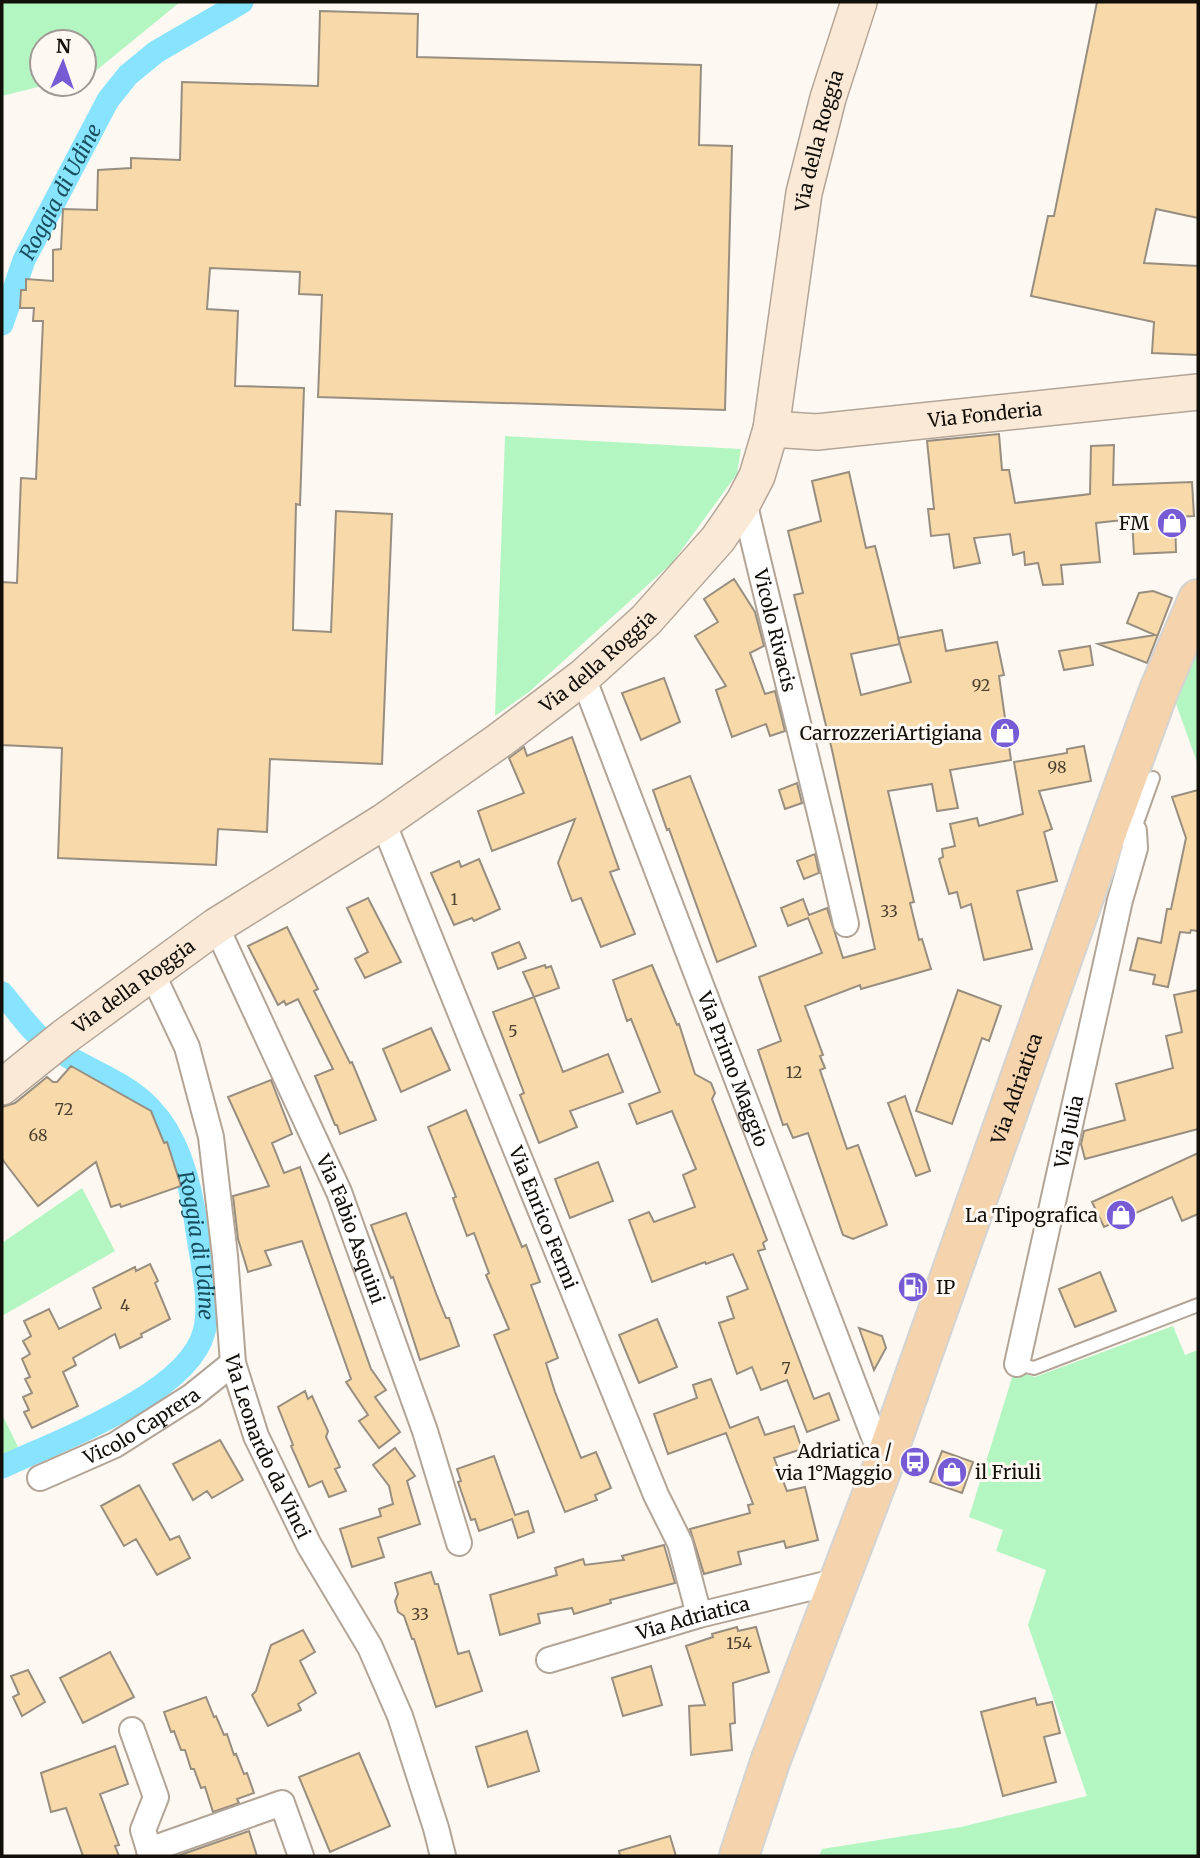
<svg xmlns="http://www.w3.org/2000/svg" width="1200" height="1858" viewBox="0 0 1200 1858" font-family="Merriweather,serif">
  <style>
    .green { fill: #b4f6c1 }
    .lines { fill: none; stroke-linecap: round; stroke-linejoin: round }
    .canal { stroke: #87e3fe; stroke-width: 23 }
    .building { fill: #f8d9a9; stroke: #988e80; stroke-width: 2 }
    .lane-casing { stroke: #b2a598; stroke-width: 16 }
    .street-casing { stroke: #b2a598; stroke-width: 28 }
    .secondary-casing { stroke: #b2a598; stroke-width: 38 }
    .primary-casing { stroke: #d4d4d3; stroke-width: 42 }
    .lane { stroke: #fff; stroke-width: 12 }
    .street { stroke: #fff; stroke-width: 24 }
    .secondary { stroke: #fae9d6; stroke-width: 35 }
    .primary { stroke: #f4d3ad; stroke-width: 38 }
    .labels { text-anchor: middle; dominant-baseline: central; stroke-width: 6; stroke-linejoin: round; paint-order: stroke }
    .number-label { font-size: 16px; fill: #4c4131 }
    .street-label { font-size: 19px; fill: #120e09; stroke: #fdf8f2 }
    .poi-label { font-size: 19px; fill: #120e09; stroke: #fdf8f2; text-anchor: end }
    .water-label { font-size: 21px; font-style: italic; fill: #194e5c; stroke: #fdf8f2 }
  </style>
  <rect width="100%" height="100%" fill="#fdf8f2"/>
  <!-- green -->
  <path class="green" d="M2,2H180L92,74L84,76V42H42V84H50L2,96Z
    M505,436L741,449L737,474L672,563L529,692L495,716Z
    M1198,645V765L1175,701Z
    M82,1188L115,1251L2,1316V1243Z
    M1173,1326L1185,1355L1198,1350V1856H819L822,1849L961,1827L1087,1796L1028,1625L1046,1570L996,1551L1003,1530L969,1517L1014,1371L1035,1377Z
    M2,1414L20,1451L2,1458Z"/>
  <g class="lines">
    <!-- canal -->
    <g class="canal">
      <path id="s1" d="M2,324L24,260L108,100L128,75L156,52L242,2"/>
      <path id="s2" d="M2,993C15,1008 32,1033 48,1044C80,1068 123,1079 151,1109C181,1140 192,1190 197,1231C201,1260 212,1303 204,1332C188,1394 57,1441 2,1467"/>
    </g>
  </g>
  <!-- building -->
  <path class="building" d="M1097,2H1198V218L1156,209L1144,263L1198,266V355L1152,353L1154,322L1031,296L1048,216H1054Z
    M320,11L418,14L417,57L701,65L699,145L732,146L725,410L318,397L322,295L299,294L300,272L210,268L207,309L238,311L235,386L304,388L300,505L296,504L293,630L331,632L336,511L392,514L382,764L270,759L267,832L218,829L216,865L58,858L62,748L2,745V582L17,583L21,478L36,479L43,321H33L34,308H20L21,290H26V279L53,281V250L61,249L63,209L97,210L98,170L131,168V158L180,160L182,82L318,86Z
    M999,434L1002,470H1009L1015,503L1090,494L1091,446L1114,445L1113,485L1192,482L1194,516L1175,517L1176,552L1134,554L1132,519L1096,523L1100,562L1061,565L1063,584L1043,585L1038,563L1025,565L1024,552L1013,555L1010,534L974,538L980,563L954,568L949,534L931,536L928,509H934L927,441Z
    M849,472L866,548L875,546L900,644L851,654L861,695L911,682L898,638L942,630L946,651L997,642L1004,675L999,676L1011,760L950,770L958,808L937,811L932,784L888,791L914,902L910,903L919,940L922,939L931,969L861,989L860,985L805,1006L823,1055L820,1056L825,1068L820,1070L847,1149L858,1145L887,1225L853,1239L843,1235L808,1133L793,1138L787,1124L783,1125L758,1050L781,1041L759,977L822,953L808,918L788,926L781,908L803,899L809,915L827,908L843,958L875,949L832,750L794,595L803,593L788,531L821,521L812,481Z
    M734,579L755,612L764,646L750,653L765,694L775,691L785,731L770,736L766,724L732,737L716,690L726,686L695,636L718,622L704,599Z
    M1153,591L1172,598L1147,663L1098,644L1155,635L1127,623L1139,593Z
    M1090,646L1093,665L1064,670L1059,651Z
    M664,678L680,722L641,740L622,693Z
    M572,737L619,869L610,872L635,934L601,947L581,898L572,901L558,863L575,819L492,851L478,811L524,793L509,758L524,747L527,756Z
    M1084,746L1091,781L1039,791L1052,829L1044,832L1057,881L1017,891L1032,949L984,960L971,904L961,908L957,892L949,894L939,859L943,857L942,849L955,846L950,824L977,818L979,826L1023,814L1014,762L1067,753V749Z
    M690,776L756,946L717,962L669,829L667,830L653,790Z
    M797,783L802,803L785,809L779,790Z
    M1198,790V931L1191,930L1190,933L1180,932L1168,987L1153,984L1155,975L1130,970L1138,938L1161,943L1167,909H1171L1186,838L1172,797Z
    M815,854L819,873L804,879L797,861Z
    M479,859L500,909L474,921L472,918L454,925L431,873L459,861L461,867Z
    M368,898L401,962L365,978L355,959L368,952L347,908Z
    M287,927L318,989L314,991L350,1063L352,1062L376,1120L340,1134L337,1125H335L315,1076L333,1069L298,999L286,1005L284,1001L278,1005L248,946Z
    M519,942L526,958L498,969L492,953Z
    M545,965L546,968L551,966L559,988L534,997L523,972Z
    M652,965L677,1025L679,1024L695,1074L711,1083L715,1093L712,1099L767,1240L763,1243L765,1249L758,1251L814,1399L829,1393L839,1420L807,1432L787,1380L761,1390L752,1367L737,1374L719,1323L734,1318L727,1297L748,1289L733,1254L706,1264L705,1262L652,1282L629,1220L649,1212L654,1222L695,1207L683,1175L696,1169L672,1111L637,1124L629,1104L660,1092L631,1019L627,1021L613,980Z
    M958,990L1001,1006L989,1041L982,1038L952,1124L916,1111Z
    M1198,990V1129L1085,1159L1081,1144L1084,1131L1125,1120L1116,1084L1173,1068L1166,1036L1182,1032L1174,995Z
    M534,997L563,1072L608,1054L623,1092L570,1111L577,1127L539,1143L520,1095L524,1093L493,1012Z
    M431,1028L450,1070L401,1092L383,1049Z
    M71,1066L151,1111L164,1143L167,1142L181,1186L121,1207L120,1204L111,1207L96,1162L38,1206L2,1159V1107L15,1103L47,1077L53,1082H57Z
    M271,1080L292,1134L272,1143L284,1173L300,1167L371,1369L386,1390L375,1397L400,1432L379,1448L359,1421L368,1415L346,1382L351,1379L302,1241L265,1251L271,1265L248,1272L238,1239L233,1196L269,1186L228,1097Z
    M905,1096L930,1171L916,1176L888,1103Z
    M466,1110L522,1247L526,1245L540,1282L531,1285L558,1358L546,1363L555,1392L581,1458L596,1452L611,1488L595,1495L597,1500L565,1512L494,1335L509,1329L486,1275L489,1273L474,1233L467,1236L453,1198L456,1197L428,1127Z
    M1198,1153V1214L1182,1221L1172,1197L1104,1227L1092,1202Z
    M598,1162L613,1201L570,1218L555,1179Z
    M406,1213L437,1296L446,1318H449L459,1346L420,1360L393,1277L391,1278L371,1225Z
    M150,1264L158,1281L155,1283L170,1319L141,1334L142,1337L120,1348L115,1334L73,1358L76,1365L63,1372L78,1406L32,1428L24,1412L29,1410L23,1397L32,1393L25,1379L30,1377L22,1359L30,1354L23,1341L31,1336L24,1321L49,1309L59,1329L101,1308L93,1288L135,1267L136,1271Z
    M1100,1272L1116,1311L1075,1327L1059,1289Z
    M657,1319L677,1367L639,1383L619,1335Z
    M859,1328L882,1336L886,1348L874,1370Z
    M711,1379L730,1428L758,1417L765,1435L794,1426L802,1449L774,1458L787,1491L805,1487L818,1540L786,1548L784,1541L738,1552L741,1564L704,1574L690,1529L750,1513L748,1505L753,1504L726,1433L668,1454L654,1414L697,1398L693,1385Z
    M305,1391L308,1399L312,1396L328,1431L326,1437L340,1467L335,1469L346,1491L329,1497L322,1481L309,1487L291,1446L293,1445L278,1407Z
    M220,1440L243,1480L212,1498L207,1491L193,1500L173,1464Z
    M395,1448L415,1476L407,1481L420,1524L378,1538L384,1557L352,1567L340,1529L381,1516L379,1509L393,1504L389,1486L373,1465Z
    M942,1451L973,1462L962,1493L930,1482Z
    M494,1456L515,1515L528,1511L534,1532L518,1538L512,1519L479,1531L475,1519L471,1520L458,1482L461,1481L457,1469Z
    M139,1485L170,1540L179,1536L190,1558L157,1575L136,1539L124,1546L101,1506Z
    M664,1545L675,1583L610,1600L611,1603L574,1614L572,1608L538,1614L540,1623L500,1635L490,1595L557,1575L555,1568L583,1559L585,1565L624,1560L622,1556Z
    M431,1572L435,1584H438L458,1654L469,1651L482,1691L436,1707L414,1639H412L404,1616L398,1612L395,1601L398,1594L395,1583Z
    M737,1627L738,1631L756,1627L769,1672L733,1683L735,1723L730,1724L732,1750L691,1755L689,1706L705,1705L686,1646L713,1637L712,1634Z
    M303,1630L315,1652L300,1661L316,1693L298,1704L301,1710L268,1726L252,1695L256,1691L271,1645Z
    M110,1652L134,1697L83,1723L60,1678Z
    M651,1666L662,1705L623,1716L612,1678Z
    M28,1670L45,1702L22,1716L13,1697L19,1694L11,1676Z
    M206,1697L214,1717L216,1716L224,1735L227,1734L234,1755L236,1754L244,1774L247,1773L254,1793L237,1799L239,1803L213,1812L205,1787L201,1788L194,1769H191L185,1750H181L174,1731L171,1732L164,1712Z
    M1035,1698L1037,1705L1052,1702L1060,1733L1044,1737L1056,1782L1003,1796L981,1712Z
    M527,1731L539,1771L488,1787L476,1747Z
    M115,1746L128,1784L100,1794L119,1845L115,1846L119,1856H83L66,1808L51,1812L41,1773Z
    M359,1753L390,1826L330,1852L299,1777Z
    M249,1831L257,1856H180V1855Z
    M670,1836L676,1856H620L619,1851Z"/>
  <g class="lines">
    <!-- lane casing -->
    <g class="lane-casing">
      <path id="lane" d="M1134,831L1153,778
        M1017,1364L1034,1368L1198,1305"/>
    </g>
    <!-- street casing -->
    <g class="street-casing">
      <g id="street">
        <path id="s3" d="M744,501C777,643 814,782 846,924"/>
        <path id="s4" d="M583,677L884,1463"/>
        <path id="s5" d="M383,822L656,1495L680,1543L699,1615"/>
        <path id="s6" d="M216,926L339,1192L425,1431L459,1543"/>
        <path id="s7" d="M152,973L187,1047L211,1137L225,1256L233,1363L256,1436L309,1545L370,1647L400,1716L436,1828L443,1856"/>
        <path id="s8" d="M1017,1364L1120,900L1135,848L1134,831L1111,821"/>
        <path id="s9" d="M40,1478L115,1445L192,1396L233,1363"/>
        <path id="s10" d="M549,1660L699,1615L838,1581"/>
        <path d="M132,1730L156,1797L143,1830L151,1856"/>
        <path d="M149,1850L282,1803L301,1856"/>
      </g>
    </g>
    <!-- secondary casing -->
    <g class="secondary-casing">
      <g id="secondary">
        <path id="s11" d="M771,429L817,432L1198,392"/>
        <path id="s12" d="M2,1087L64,1037L216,926L383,822L500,740L583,677L646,620L718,539L744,501L757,476L771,429L804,193L828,98L859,2"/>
      </g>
    </g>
    <!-- primary casing -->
    <g class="primary-casing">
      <g id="primary">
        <path id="s13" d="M739,1856L770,1762L884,1463L1111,821L1159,690L1198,599"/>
      </g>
    </g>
    <!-- lane -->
    <use href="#lane" class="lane"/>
    <!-- street -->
    <use href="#street" class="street"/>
    <!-- secondary -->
    <use href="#secondary" class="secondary"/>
    <!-- primary -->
    <use href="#primary" class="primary"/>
  </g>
  <!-- icons -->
  <defs>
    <g id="shop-disc" transform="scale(1.575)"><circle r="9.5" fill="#765bd5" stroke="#fdf8f2"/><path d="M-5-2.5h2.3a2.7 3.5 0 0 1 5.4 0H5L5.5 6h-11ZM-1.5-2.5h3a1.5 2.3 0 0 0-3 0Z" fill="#fff"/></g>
    <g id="fuel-disc" transform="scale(1.575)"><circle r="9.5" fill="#765bd5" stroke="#fdf8f2"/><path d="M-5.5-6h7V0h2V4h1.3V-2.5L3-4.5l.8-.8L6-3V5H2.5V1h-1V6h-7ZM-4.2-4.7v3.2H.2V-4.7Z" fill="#fff"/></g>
    <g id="bus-disc" transform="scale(1.575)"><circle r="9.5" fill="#765bd5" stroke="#fdf8f2"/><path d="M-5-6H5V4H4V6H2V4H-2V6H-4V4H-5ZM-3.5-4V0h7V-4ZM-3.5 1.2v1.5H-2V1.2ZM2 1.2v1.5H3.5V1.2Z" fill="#fff"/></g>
  </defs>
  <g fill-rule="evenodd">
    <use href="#shop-disc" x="1172" y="523"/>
    <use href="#shop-disc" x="1005" y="733"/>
    <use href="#shop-disc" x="1121" y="1215"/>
    <use href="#fuel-disc" x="913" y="1287"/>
    <use href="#bus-disc" x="915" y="1462"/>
    <use href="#shop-disc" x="952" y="1472"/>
  </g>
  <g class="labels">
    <!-- number labels -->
    <g class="number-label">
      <text x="981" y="685">92</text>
      <text x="1057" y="767">98</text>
      <text x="454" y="899">1</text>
      <text x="889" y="911">33</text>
      <text x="513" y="1031">5</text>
      <text x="794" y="1072">12</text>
      <text x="64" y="1109">72</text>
      <text x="38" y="1135">68</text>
      <text x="125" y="1305">4</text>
      <text x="786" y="1368">7</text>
      <text x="420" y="1614">33</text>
      <text x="739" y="1643">154</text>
    </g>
    <!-- street labels -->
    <g class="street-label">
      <text stroke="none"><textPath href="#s12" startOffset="1321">Via della Roggia</textPath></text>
      <text stroke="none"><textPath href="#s11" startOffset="215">Via Fonderia</textPath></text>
      <text stroke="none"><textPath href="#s3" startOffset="133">Vicolo Rivacis</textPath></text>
      <text stroke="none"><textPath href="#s12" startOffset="733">Via della Roggia</textPath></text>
      <text stroke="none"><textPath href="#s12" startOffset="166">Via della Roggia</textPath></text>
      <text stroke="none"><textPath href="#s4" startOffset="420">Via Primo Maggio</textPath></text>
      <text stroke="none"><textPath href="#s13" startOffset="816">Via Adriatica</textPath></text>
      <text stroke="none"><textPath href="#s8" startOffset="238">Via Julia</textPath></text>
      <text stroke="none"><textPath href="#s5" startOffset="427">Via Enrico Fermi</textPath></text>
      <text stroke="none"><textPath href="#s6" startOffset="332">Via Fabio Asquini</textPath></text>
      <text stroke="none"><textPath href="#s9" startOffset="114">Vicolo Caprera</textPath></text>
      <text stroke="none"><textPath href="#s7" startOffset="492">Via Leonardo da Vinci</textPath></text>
      <text stroke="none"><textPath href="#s10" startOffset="150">Via Adriatica</textPath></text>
    </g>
    <!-- poi labels -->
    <g class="poi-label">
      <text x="1149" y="523">FM</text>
      <text x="982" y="733">CarrozzeriArtigiana</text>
      <text x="1098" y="1215">La Tipografica</text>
      <text x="936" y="1287" text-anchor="start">IP</text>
      <text x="892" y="1451">Adriatica /<tspan x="892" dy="22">via 1°Maggio</tspan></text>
      <text x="975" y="1472" text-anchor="start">il Friuli</text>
    </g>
    <!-- water labels -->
    <g class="water-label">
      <text stroke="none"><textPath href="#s1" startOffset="145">Roggia di Udine</textPath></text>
      <text stroke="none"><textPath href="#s2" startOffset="338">Roggia di Udine</textPath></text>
    </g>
  </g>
  <!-- border -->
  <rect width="1200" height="1858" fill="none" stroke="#120e09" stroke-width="7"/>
  <!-- north arrow -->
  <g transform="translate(63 63) rotate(2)"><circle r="33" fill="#fdf8f2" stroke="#9f9a95" stroke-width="2"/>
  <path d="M0-5L12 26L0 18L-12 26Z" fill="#765bd5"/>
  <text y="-10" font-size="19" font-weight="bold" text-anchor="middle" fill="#120e09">N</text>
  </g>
</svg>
